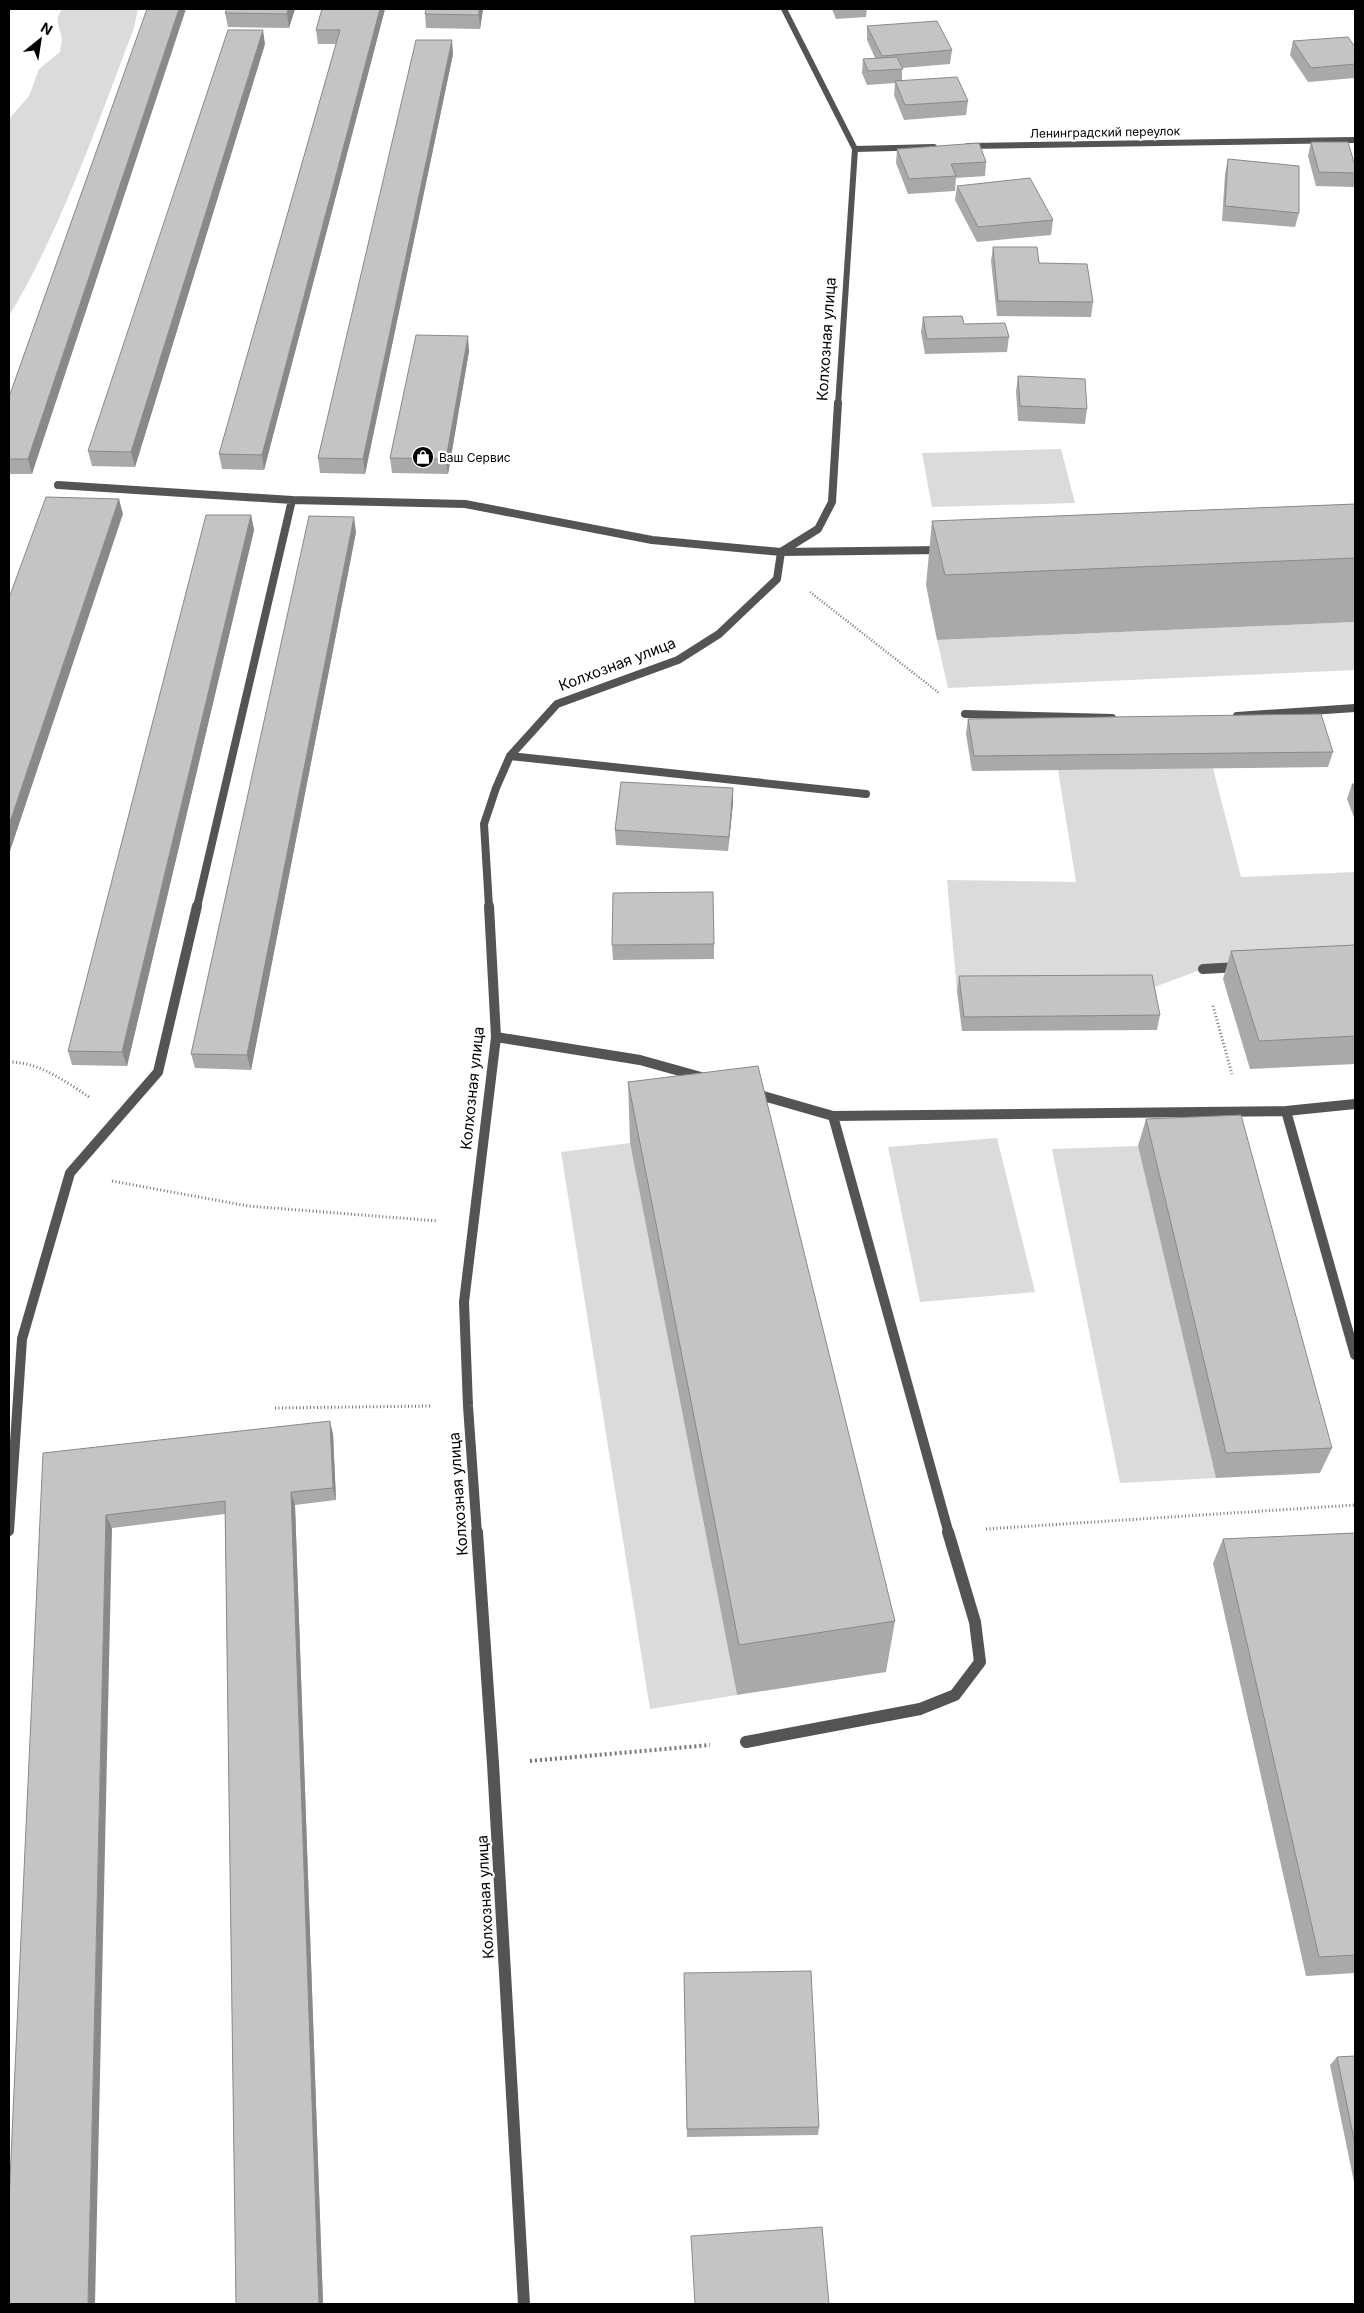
<svg xmlns="http://www.w3.org/2000/svg" width="1364" height="2313" viewBox="0 0 1364 2313" font-family="Inter,sans-serif">
  <style>
    .green { fill: #dbdbdb }
    .lines { fill: none; stroke-linecap: round; stroke-linejoin: round }
    .path-far2 { stroke: #767676; stroke-width: 2.5; stroke-dasharray: 1 2; stroke-linecap: butt }
    .path-far1 { stroke: #767676; stroke-width: 3; stroke-dasharray: 1 2.5; stroke-linecap: butt }
    .path { stroke: #767676; stroke-width: 4; stroke-dasharray: 2 3; stroke-linecap: butt }
    .lane-far2 { stroke: #545454; stroke-width: 8 }
    .lane-far1 { stroke: #545454; stroke-width: 10 }
    .lane { stroke: #545454; stroke-width: 12 }
    .street-far1 { stroke: #545454; stroke-width: 6 }
    .street { stroke: #545454; stroke-width: 8 }
    .wall { fill: #a9a9a9 }
    .shaded-wall { fill: #898989 }
    .building { fill: #c4c4c4; stroke: #898989 }
    .labels { text-anchor: middle; dominant-baseline: central; stroke-width: 4.5; stroke-linejoin: round; paint-order: stroke }
    .far-street-label { font-size: 12px; fill: #000; stroke: #fff }
    .far-poi-label { font-size: 12px; fill: #000; stroke: #fff; text-anchor: start }
    .street-label { font-size: 15px; fill: #000; stroke: #fff }
  </style>
  <rect width="100%" height="100%" fill="#fff"/>
  <!-- green -->
  <path class="green" d="M63,9H138L134,28C98,122 61,230 9,316V119L29,96L39,69L60,52C60,48 62,43 62,40C61,28 52,20 63,9Z
    M1061,449L1075,503L932,507L922,453Z
    M1355,622V670L948,688L937,640Z
    M1213,768L1241,877L1355,872V962L1203,969L1149,989L957,991L947,880L1076,882L1058,770Z
    M997,1138L1035,1292L920,1302L888,1147Z
    M630,1143L737,1695L650,1709L561,1152Z
    M1138,1146L1216,1478L1120,1483L1052,1149Z"/>
  <g class="lines">
    <!-- path-far2 -->
    <path class="path-far2" d="M810,592L939,693"/>
    <!-- path-far1 -->
    <path class="path-far1" d="M1213,1006L1232,1074
      M9,1062C39,1062 65,1081 89,1097
      M112,1181L248,1206L438,1221
      M275,1408L431,1406
      M986,1529L1355,1505"/>
    <!-- path -->
    <path class="path" d="M530,1761L710,1745"/>
    <!-- lane-far2 -->
    <path class="lane-far2" d="M58,485L292,500L465,504L652,540L781,552L942,550
      M965,714L1112,718
      M1237,716L1355,708
      M510,756L866,794
      M197,907L292,500
      M489,907L484,824L496,788L510,756L557,704L678,660L719,634L777,579L781,552"/>
    <!-- lane-far1 -->
    <path class="lane-far1" d="M1203,969L1239,967
      M496,1037L640,1060L701,1077
      M753,1093L833,1116
      M1286,1111L1355,1355
      M9,1531L22,1339L70,1173L158,1072L197,906
      M477,1534L468,1406L464,1302L496,1037L489,906
      M949,1534L833,1116L1286,1111L1355,1104"/>
    <!-- lane -->
    <path class="lane" d="M477,1532L493,1764L524,2304
      M746,1742L920,1709L955,1695L980,1662L975,1622L948,1532"/>
    <!-- street-far1 -->
    <path class="street-far1" d="M784,9L855,149L838,405
      M968,146L1355,140
      M855,149L934,147"/>
    <!-- street -->
    <path class="street" d="M781,552L818,529L832,502L838,403"/>
  </g>
  <!-- wall -->
  <path class="wall" d="M147,9L32,474H9V397Z
    M227,9H295L289,28L228,27L225,13Z
    M385,9L264,470L222,469L219,454L336,44H318L316,30Z
    M426,9H483L480,29L426,28L425,14Z
    M832,9H867L866,17L836,19Z
    M867,26L952,50L950,64L902,68V81L968,101L966,115L904,120L894,95L895,83L867,85L862,73L863,59L875,58L867,40Z
    M1293,41L1355,47V78L1308,82L1290,55Z
    M265,44L135,467L92,466L88,451Z
    M453,54L365,474L320,473L318,458Z
    M1311,142L1355,166V180L1354,187L1316,186L1308,156Z
    M897,149L986,162L985,176L956,178L955,191L908,194L896,163Z
    M1228,159L1299,213L1295,227L1222,221L1225,174Z
    M957,186L1053,220L1051,235L977,242L955,200Z
    M993,247L1039,263L1093,302L1091,317L997,316L991,261Z
    M923,317L964,324L1009,337L1007,352L925,354L921,332Z
    M469,351L448,474L392,473L390,458Z
    M1018,376L1087,409L1085,424L1018,421L1016,391Z
    M1355,504V622L937,640L926,585L932,521Z
    M251,515L254,530L127,1066L72,1065L68,1051Z
    M356,532L251,1070L195,1068L191,1054Z
    M968,719L1333,752L1328,767L972,771L966,734Z
    M1352,784H1355V820L1347,799Z
    M733,788V803L728,851L616,845L615,830Z
    M714,944V959L613,960L612,945Z
    M1355,945V1064L1250,1069L1223,979L1231,951Z
    M959,976L1160,1015L1157,1030L962,1031L957,991Z
    M628,1082L895,1621L886,1672L737,1695L630,1143Z
    M1146,1119L1332,1448L1320,1473L1216,1478L1138,1146Z
    M333,1434L336,1500L295,1505L323,2304H236L225,1514L112,1528L43,1453Z
    M1355,1533V1973L1306,1976L1213,1563L1223,1539Z
    M684,1973L819,2127L818,2135L687,2137Z
    M1355,2056V2187L1330,2065L1337,2057Z"/>
  <!-- shaded-wall -->
  <path class="shaded-wall" d="M179,9H186L32,474L28,459Z
    M288,9H295L289,28L287,14Z
    M380,9H385L264,470L262,455Z
    M479,9H483L480,29L479,15Z
    M263,30L265,44L135,467L131,452Z
    M452,40L453,54L365,474L363,459Z
    M468,336L469,351L448,474L446,459Z
    M119,499L123,514L9,854V825Z
    M251,515L254,530L127,1066L122,1052Z
    M354,517L356,532L251,1070L247,1055Z
    M733,788V803L728,851L729,837Z
    M330,1421L333,1434L336,1500L333,1488Z
    M291,1492L295,1505L323,2304H319Z
    M106,1515L112,1528L95,2304H88Z"/>
  <!-- building -->
  <path class="building" d="M147,9H179L28,459H9V397Z
    M227,9H288L287,14L225,13Z
    M322,9H380L262,455L219,454L340,30H316Z
    M426,9H479V15L425,14Z
    M937,21L952,50L882,56L867,26Z
    M228,30H263L131,452L88,451Z
    M1348,37L1355,47V64L1311,68L1293,41Z
    M416,40H452L363,459L318,458Z
    M897,57L903,69L868,71L863,59Z
    M957,77L968,101L905,105L895,81Z
    M1311,142H1348L1355,166V173L1319,172Z
    M979,143L986,162L951,164L956,176L909,179L897,149Z
    M1228,159L1299,166V213L1225,206Z
    M1030,178L1053,220L978,227L957,186Z
    M993,247H1037L1039,263L1087,264L1093,302L998,301Z
    M962,316L964,324L1005,323L1009,337L927,339L923,317Z
    M416,335L468,336L446,459L390,458Z
    M1018,376L1085,379L1087,409L1020,406Z
    M46,497L119,499L9,825V598Z
    M1355,504V558L945,575L932,521Z
    M206,515H251L122,1052L68,1051Z
    M309,516L354,517L247,1055L191,1054Z
    M1321,714L1333,752L974,756L968,719Z
    M621,782L733,788L729,837L615,830Z
    M1352,784H1355V792Z
    M713,892L714,944L612,945L613,893Z
    M1355,945V1036L1259,1041L1231,951Z
    M1152,975L1160,1015L964,1017L959,976Z
    M758,1066L895,1621L739,1645L628,1082Z
    M1241,1115L1332,1448L1226,1453L1146,1119Z
    M330,1421L333,1488L291,1492L319,2304H236L225,1501L106,1515L88,2304H9V2202L43,1453Z
    M1355,1533V1955L1319,1957L1223,1539Z
    M811,1971L819,2127L687,2129L684,1973Z
    M1355,2056V2144L1337,2057Z
    M822,2227L829,2304H695L691,2236Z"/>
  <!-- icons -->
  <defs>
    <g id="shop-disc" transform="scale(1.125)"><circle r="9.5" fill="#000" stroke="#fff"/><path d="M-5-2.5h2.3a2.7 3.5 0 0 1 5.4 0H5L5.5 6h-11ZM-1.5-2.5h3a1.5 2.3 0 0 0-3 0Z" fill="#fff"/></g>
  </defs>
  <g fill-rule="evenodd">
    <use href="#shop-disc" x="423" y="457"/>
  </g>
  <g class="labels">
    <!-- far-street labels -->
    <g class="far-street-label">
      <text transform="translate(1105 132) rotate(-1)">Ленинградский переулок</text>
    </g>
    <!-- far-poi labels -->
    <g class="far-poi-label">
      <text x="439" y="457">Ваш Сервис</text>
    </g>
    <!-- street labels -->
    <g class="street-label">
      <text transform="translate(826 339) rotate(-86)">Колхозная улица</text>
      <text transform="translate(617 664) rotate(-21)">Колхозная улица</text>
      <text transform="translate(472 1088) rotate(-84)">Колхозная улица</text>
      <text transform="translate(458 1494) rotate(-94)">Колхозная улица</text>
      <text transform="translate(485 1897) rotate(-93)">Колхозная улица</text>
    </g>
  </g>
  <!-- border -->
  <rect width="1364" height="2313" fill="none" stroke="#000000" stroke-width="20"/>
  <!-- north arrow -->
  <g transform="translate(40 40) rotate(30)" stroke="#ffffff" stroke-width="4" paint-order="stroke">
  <path d="M0-4L9 19L0 12L-9 19Z" fill="#000000"/>
  <text y="-8" font-size="14" font-weight="bold" text-anchor="middle" fill="#000000">N</text>
  </g>
</svg>
